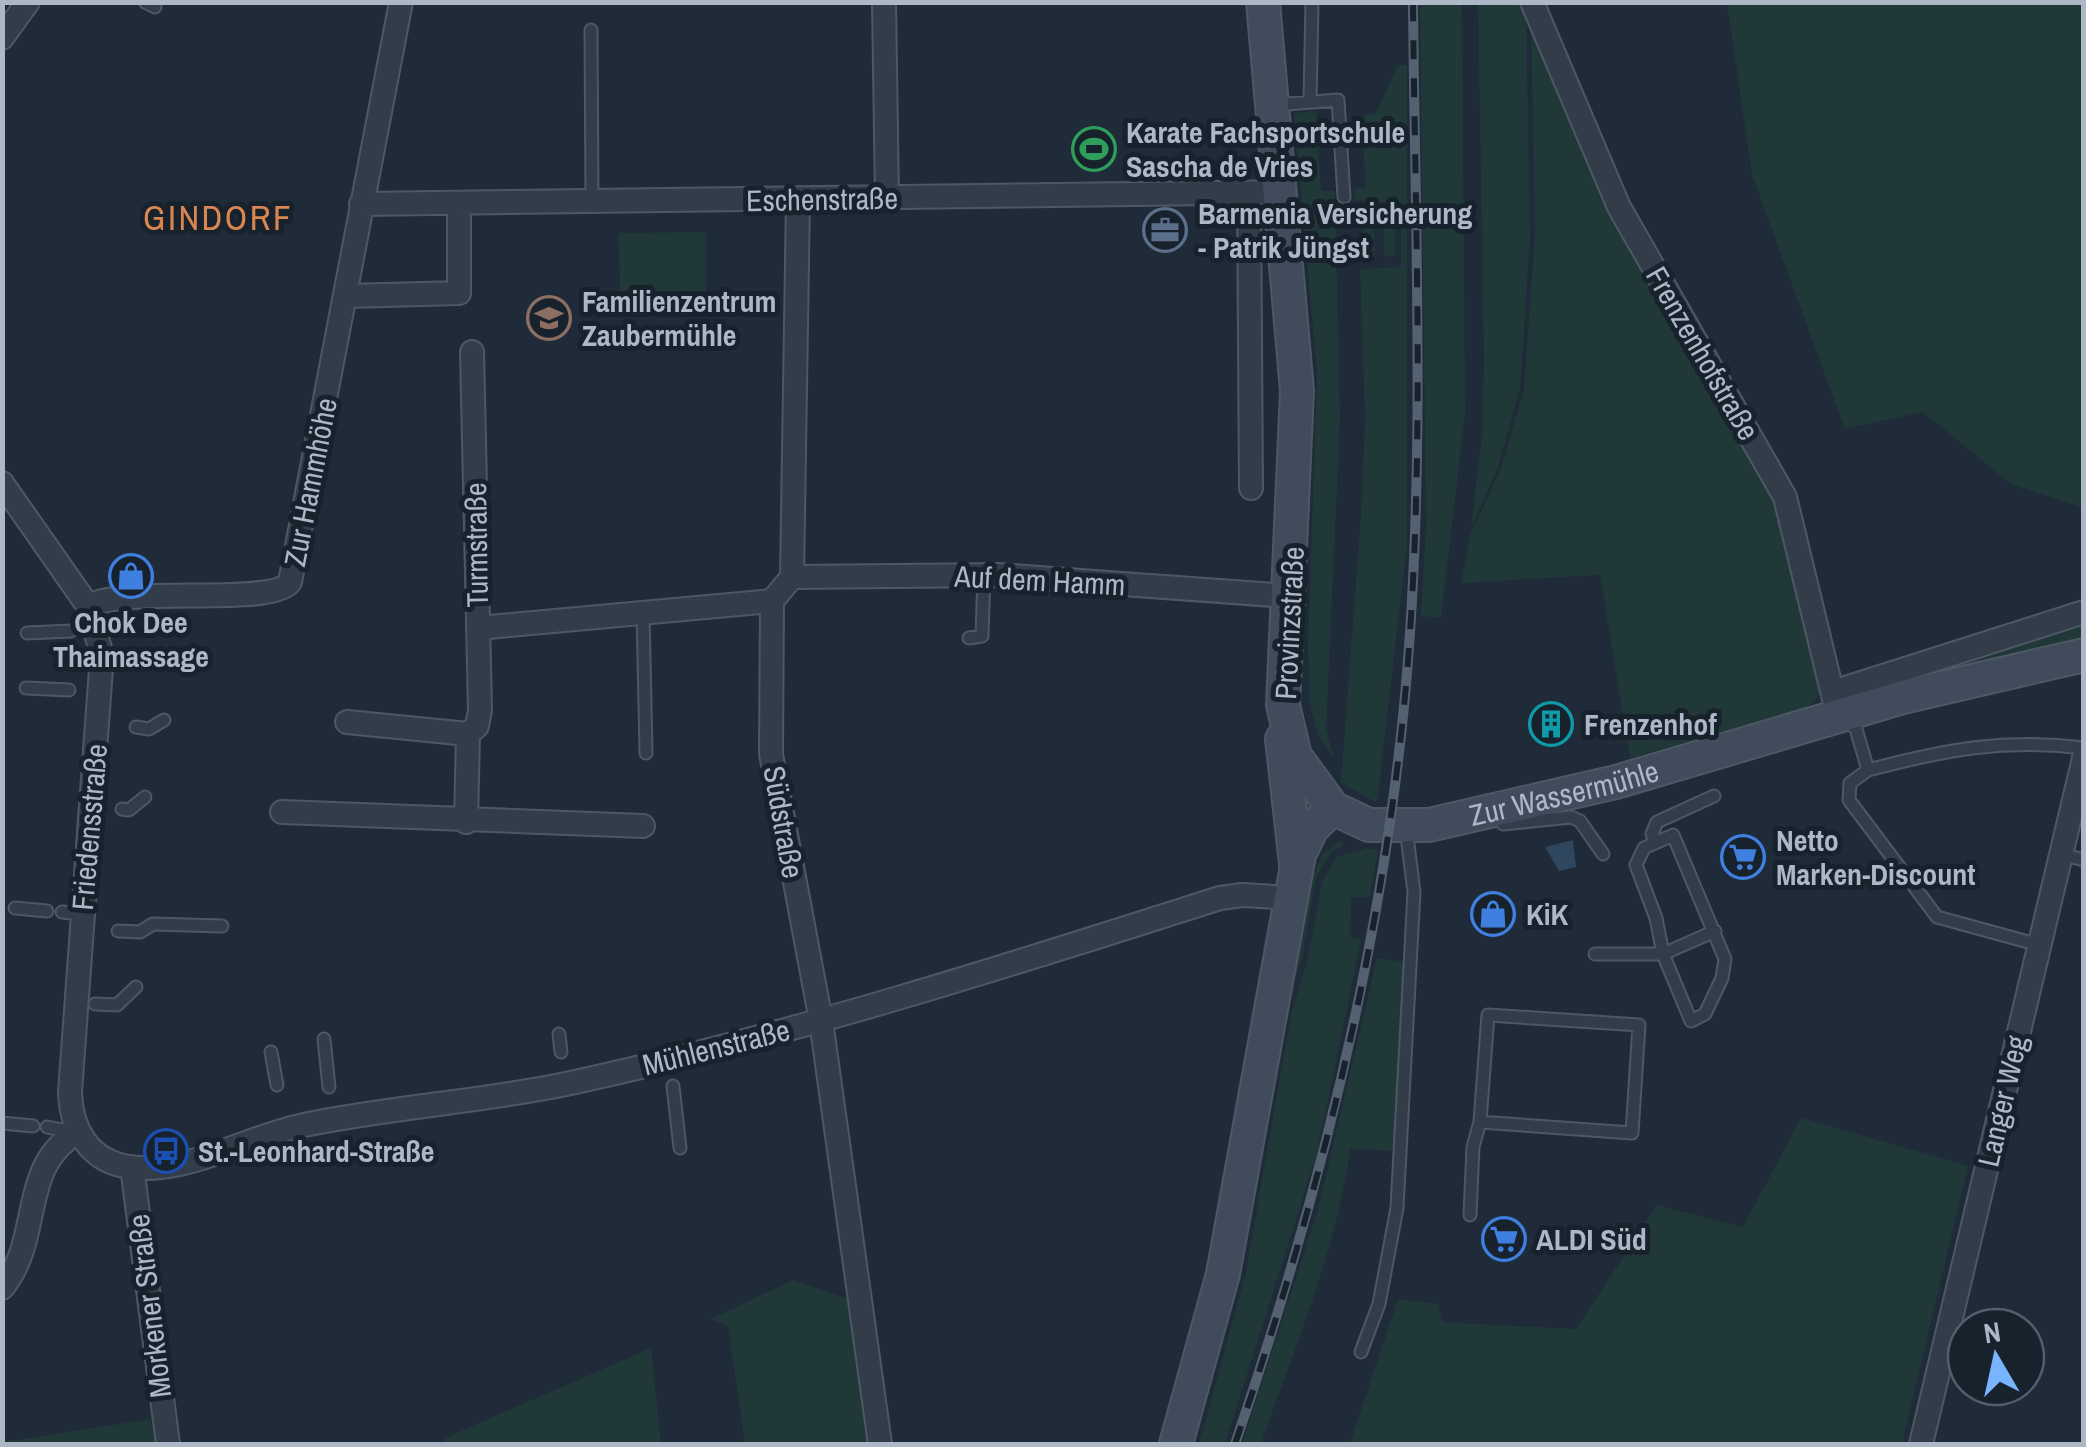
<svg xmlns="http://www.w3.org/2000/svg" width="2086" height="1447" viewBox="0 0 2086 1447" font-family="'Archivo Narrow',sans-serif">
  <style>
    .green { fill: #213839 }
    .water { fill: #2f465f }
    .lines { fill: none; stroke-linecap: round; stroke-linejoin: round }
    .lane-casing { stroke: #4d5864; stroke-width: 15 }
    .street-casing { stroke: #4d5864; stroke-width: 26 }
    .secondary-casing { stroke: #4d5864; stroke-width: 36 }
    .lane { stroke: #323d49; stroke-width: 11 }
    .street { stroke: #323d49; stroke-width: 22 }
    .secondary { stroke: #404c5c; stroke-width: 32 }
    .rail-casing { stroke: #546170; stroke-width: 10 }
    .rail { stroke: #18222d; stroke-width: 6; stroke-dasharray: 19; stroke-linecap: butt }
    .labels { text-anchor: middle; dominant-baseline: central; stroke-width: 10; stroke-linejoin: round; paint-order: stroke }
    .poi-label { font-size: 30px; font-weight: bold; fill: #acb8c6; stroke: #18222d; text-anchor: start }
    .street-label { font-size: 30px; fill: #acb8c6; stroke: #18222d }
    .quarter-label { font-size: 35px; letter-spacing: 2.5px; fill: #da8653; stroke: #18222d }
  </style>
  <rect width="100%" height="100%" fill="#1f2b38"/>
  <!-- green -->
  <path class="green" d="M1420,3H1462L1465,414L1441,618L1421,616L1426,527Z
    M1478,3H1526L1530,239L1520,389L1497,470L1471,528L1482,436L1484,360Z
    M1727,3H2083V508L2011,484L1923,412L1845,429L1752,175Z
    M1531,22L1782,507L1824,681L1817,699L1805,709L1630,758L1600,575L1461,583L1470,535L1501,469L1524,390L1535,231Z
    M1398,65H1407V545L1377,803L1341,783L1361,515L1365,418L1360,269L1401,267V204L1355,200L1354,189L1366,188L1361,116L1376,113Z
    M1316,111L1321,191H1335L1340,419L1326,729L1334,758L1320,740L1310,707L1308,647L1317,373L1294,113Z
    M1363,214H1374L1375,257H1364Z
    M1383,214H1395V256L1384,257Z
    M706,232V301L620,299L619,233Z
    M2083,618V643L1927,680L1888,681Z
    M1340,840L1344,845L1331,852L1316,878L1302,956L1283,1019L1250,1216L1192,1444L1309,886L1322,855Z
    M1367,848L1378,850L1370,897L1351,898L1350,937L1361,940L1317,1153L1225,1444H1199L1245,1277L1291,1015L1307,963L1322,882L1337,857Z
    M1377,958L1406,962L1395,1151L1350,1149C1337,1250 1294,1348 1261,1444H1242L1318,1210Z
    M1801,1118L1968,1166L1902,1444H1350L1398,1299L1438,1304L1442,1322L1576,1329L1657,1205L1743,1227Z
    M793,1280L855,1301L875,1444H745L728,1326L711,1319Z
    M651,1348L661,1444H445V1438Z
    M151,1419L155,1444H3V1442Z"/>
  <!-- water -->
  <path class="water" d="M1573,840L1576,867L1559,871L1545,847Z"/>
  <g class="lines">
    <!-- lane casing -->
    <g class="lane-casing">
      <path id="lane" d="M145,2L155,7
        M591,30L592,201
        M1310,102L1312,2
        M1274,105L1338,100L1344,197
        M643,612L646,753
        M27,633L71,631
        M969,638L982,636L984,574
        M26,688L69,690
        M1846,721L1856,729L1868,770C1945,750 2003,738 2084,748
        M136,727L149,729L164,720
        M1868,770L1850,783L1849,800L1937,917L2039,945
        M122,809L129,810L145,797
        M1503,824L1571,817L1580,821L1603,854
        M1673,835L1725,959L1722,978L1705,1014L1691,1021L1663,954L1656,918L1636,865L1644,848Z
        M1656,842L1652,834L1657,822L1714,796
        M2061,854L2084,860
        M15,908L47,911
        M62,912L80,914
        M118,931L140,932L153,924L222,926
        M1595,954H1663L1715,931
        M95,1004L117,1005L136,987
        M1488,1015L1639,1025L1632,1133L1480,1122Z
        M559,1034L561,1052
        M324,1039L329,1087
        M271,1052L277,1085
        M673,1086L680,1148
        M2,1123L33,1126
        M47,1127L73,1132
        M1470,1215L1473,1147L1480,1122
        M1361,1352L1379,1304L1397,1208L1414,892L1406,828"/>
    </g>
    <!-- street casing -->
    <g class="street-casing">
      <path id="street" d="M884,2L887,198
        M1532,2L1619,207L1785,497L1838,716
        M2,38L28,2
        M1249,193L1251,488
        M798,199L792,577L772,601L771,754L821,1021L880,1444
        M361,204L1282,192
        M347,296L459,293V203
        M2,483L88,606L102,655L70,1092C71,1129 89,1161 129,1167C187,1175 249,1136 304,1125C391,1107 479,1102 566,1084C788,1036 1004,967 1220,898L1242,895L1291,898
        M792,577L998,575L1288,596
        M88,606C131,585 272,607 290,582L401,2
        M478,628L772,601
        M1833,692L2084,612
        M347,722L468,734
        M282,812L643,826
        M466,822L468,734L477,726L480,710L472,352
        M132,1167L168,1444
        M2,1288C43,1240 18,1165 78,1132
        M1921,1444L2084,758"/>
    </g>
    <!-- secondary casing -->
    <g class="secondary-casing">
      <g id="secondary">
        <path id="s1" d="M1263,2L1297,391L1283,705L1295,756L1333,808L1369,825H1429L1616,782L1903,697L2084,655"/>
        <path d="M1282,739L1296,864"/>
        <path d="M1176,1444L1223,1274L1299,855L1312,828L1333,808"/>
      </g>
    </g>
    <!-- lane -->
    <use href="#lane" class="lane"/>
    <!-- street -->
    <use href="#street" class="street"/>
    <!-- secondary -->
    <use href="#secondary" class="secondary"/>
    <!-- rail casing -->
    <g class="rail-casing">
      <path id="rail" d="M1235,1444C1318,1202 1381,952 1405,696C1426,466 1415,233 1413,2"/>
    </g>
    <!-- rail -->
    <use href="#rail" class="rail"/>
  </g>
  <!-- icons -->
  <defs>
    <g id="stadium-ring" transform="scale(2.25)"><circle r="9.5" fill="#18222d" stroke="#2e9e5b" stroke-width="1.5"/><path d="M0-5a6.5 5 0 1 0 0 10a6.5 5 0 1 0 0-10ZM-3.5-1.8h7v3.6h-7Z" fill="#2e9e5b"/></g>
    <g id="office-ring" transform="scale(2.25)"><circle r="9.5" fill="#18222d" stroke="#5c6f8a" stroke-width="1.5"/><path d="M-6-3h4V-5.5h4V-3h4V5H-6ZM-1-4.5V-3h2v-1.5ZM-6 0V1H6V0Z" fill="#5c6f8a"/></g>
    <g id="school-ring" transform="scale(2.25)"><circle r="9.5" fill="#18222d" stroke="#8d6e63" stroke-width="1.5"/><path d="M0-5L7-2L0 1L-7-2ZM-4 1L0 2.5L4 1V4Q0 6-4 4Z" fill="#8d6e63"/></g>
    <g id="shop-ring" transform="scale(2.25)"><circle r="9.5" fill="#18222d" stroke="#3f7fe0" stroke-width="1.5"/><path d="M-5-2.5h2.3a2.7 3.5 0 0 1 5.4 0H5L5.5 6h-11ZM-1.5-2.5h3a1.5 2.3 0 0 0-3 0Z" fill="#3f7fe0"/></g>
    <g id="building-ring" transform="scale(2.25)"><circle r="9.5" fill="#18222d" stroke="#0f9aa8" stroke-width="1.5"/><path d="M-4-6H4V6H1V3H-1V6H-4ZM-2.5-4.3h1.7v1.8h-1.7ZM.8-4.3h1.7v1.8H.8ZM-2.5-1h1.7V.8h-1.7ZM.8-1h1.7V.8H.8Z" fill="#0f9aa8"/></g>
    <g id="supermarket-ring" transform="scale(2.25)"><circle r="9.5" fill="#18222d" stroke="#3f7fe0" stroke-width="1.5"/><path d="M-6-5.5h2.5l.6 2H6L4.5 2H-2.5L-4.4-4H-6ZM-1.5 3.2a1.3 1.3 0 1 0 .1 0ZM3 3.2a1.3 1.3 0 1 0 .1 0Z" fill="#3f7fe0"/></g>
    <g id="bus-ring" transform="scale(2.25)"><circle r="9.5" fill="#18222d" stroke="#1a4fb4" stroke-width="1.5"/><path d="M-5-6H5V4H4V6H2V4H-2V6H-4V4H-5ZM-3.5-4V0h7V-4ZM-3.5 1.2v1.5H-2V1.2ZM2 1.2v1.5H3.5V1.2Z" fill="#1a4fb4"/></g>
  </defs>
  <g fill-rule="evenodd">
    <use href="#stadium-ring" x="1094" y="149"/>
    <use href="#office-ring" x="1165" y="230"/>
    <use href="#school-ring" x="549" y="318"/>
    <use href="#shop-ring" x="131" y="576"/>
    <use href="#building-ring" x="1551" y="724"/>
    <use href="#supermarket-ring" x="1743" y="857"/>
    <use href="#shop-ring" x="1493" y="914"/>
    <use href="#bus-ring" x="166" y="1151"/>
    <use href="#supermarket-ring" x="1504" y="1239"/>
  </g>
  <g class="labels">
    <!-- poi labels -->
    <g class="poi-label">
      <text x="1126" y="132">Karate Fachsportschule<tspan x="1126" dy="34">Sascha de Vries</tspan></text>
      <text x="1198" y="213">Barmenia Versicherung<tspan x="1198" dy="34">- Patrik Jüngst</tspan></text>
      <text x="582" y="301">Familienzentrum<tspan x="582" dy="34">Zaubermühle</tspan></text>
      <text x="131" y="622" text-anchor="middle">Chok Dee<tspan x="131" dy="34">Thaimassage</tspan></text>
      <text x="1584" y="724">Frenzenhof</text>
      <text x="1776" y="840">Netto<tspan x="1776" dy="34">Marken-Discount</tspan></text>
      <text x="1526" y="914">KiK</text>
      <text x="198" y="1151">St.-Leonhard-Straße</text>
      <text x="1536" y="1239">ALDI Süd</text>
    </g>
    <!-- street labels -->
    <g class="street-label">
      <text transform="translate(822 199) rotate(-1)">Eschenstraße</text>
      <text transform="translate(1703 353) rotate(60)">Frenzenhofstraße</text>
      <text transform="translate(310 482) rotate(-79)">Zur Hammhöhe</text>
      <text transform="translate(476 545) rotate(-91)">Turmstraße</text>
      <text transform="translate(1040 580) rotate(3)">Auf dem Hamm</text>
      <text transform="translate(1289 623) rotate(-87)">Provinzstraße</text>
      <text stroke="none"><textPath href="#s1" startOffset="1060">Zur Wassermühle</textPath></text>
      <text transform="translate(784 822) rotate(80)">Südstraße</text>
      <text transform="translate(89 827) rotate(-85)">Friedensstraße</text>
      <text transform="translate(716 1047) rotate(-14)">Mühlenstraße</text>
      <text transform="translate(2002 1101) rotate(-77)">Langer Weg</text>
      <text transform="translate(149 1306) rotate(-97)">Morkener Straße</text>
    </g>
    <!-- quarter labels -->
    <g class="quarter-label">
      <text x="218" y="217">GINDORF</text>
    </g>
  </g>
  <!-- border -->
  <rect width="2086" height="1447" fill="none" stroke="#acb8c6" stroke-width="10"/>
  <!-- north arrow -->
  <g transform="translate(1996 1357) rotate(351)"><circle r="48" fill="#18222d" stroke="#535e6a" stroke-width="2.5"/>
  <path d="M0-8L18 38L0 25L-18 38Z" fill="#79b4fe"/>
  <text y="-15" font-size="28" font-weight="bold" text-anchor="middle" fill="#acb8c6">N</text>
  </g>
</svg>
